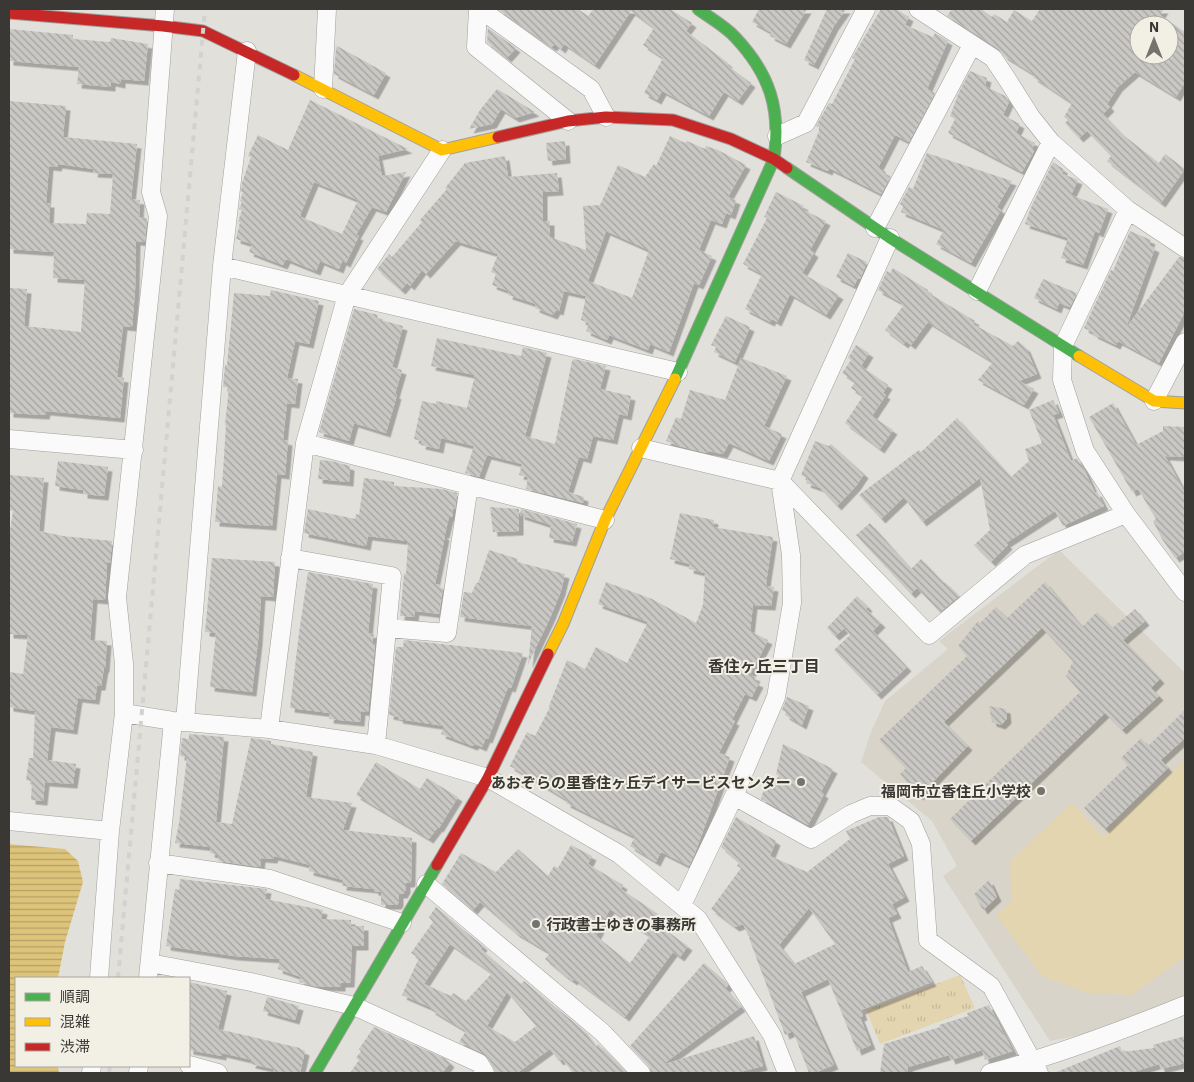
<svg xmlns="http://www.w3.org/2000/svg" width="1194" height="1082" viewBox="0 0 1194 1082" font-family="'IBM Plex Sans','Noto Sans JP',sans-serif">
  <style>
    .built { fill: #d8d4c9 }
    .grass { fill: url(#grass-tufts) }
    .pitch { fill: #e4d5b1 }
    .water { fill: url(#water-rules) }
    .building { fill: url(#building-back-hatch); fill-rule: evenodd; filter: url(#shadow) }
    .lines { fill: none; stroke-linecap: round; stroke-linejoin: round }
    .street-casing { stroke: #a19f9c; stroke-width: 19 }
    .fast-casing { stroke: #a19f9c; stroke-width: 13 }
    .slow-casing { stroke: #a19f9c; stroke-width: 13 }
    .jam-casing { stroke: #a19f9c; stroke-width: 13 }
    .street { stroke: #fbfafa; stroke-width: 18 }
    .fast { stroke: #4caf50; stroke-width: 11 }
    .slow { stroke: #ffc107; stroke-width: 11 }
    .jam { stroke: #c62828; stroke-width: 11 }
    .rail { stroke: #d3d2d0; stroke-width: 4; stroke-dasharray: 6 6; stroke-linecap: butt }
    .poi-dot { fill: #74736e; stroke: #f2efe5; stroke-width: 2 }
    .labels { text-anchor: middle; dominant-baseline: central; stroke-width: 4; stroke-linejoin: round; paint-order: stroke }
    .poi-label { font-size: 15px; font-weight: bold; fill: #393834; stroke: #f2efe5; text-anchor: end }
    .neighbourhood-label { font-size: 16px; font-weight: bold; fill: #393834; stroke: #f2efe5 }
  </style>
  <defs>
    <pattern id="grass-tufts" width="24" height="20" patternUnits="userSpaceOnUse" patternTransform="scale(1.25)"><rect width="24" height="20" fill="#e4d5b1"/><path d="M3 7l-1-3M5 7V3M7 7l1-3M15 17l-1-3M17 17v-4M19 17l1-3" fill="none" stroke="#c4b899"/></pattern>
    <pattern id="water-rules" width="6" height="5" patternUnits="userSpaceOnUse" patternTransform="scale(1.25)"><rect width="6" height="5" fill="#dec47a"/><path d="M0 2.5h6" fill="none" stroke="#b5a065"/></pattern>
    <pattern id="building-back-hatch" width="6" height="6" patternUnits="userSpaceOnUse" patternTransform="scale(1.25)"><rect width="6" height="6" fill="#cac8c4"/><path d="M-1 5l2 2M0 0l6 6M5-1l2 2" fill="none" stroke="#a5a3a0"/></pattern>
    <filter id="shadow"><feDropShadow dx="4.5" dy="4.5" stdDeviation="0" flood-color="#0004"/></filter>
  </defs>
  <rect width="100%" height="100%" fill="#e2e0db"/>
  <!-- built -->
  <path class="built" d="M1059,550L1185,673V999L1112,1029L1050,1041L943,876L957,866L932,821L861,762L871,732L885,701L948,649L939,641Z"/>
  <!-- grass -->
  <path class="grass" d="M960,975L975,1008L880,1044L866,1010Z"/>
  <!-- pitch -->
  <path class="pitch" d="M1185,760V957L1131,995L1088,993L1042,976L996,915L1011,901L1010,861L1072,803L1103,837Z"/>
  <!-- water -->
  <path class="water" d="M9,844L65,849L78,861L83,882L65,942L58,978H16V1066H58L59,1073H9Z"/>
  <!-- building -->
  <path class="building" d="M500,9H578L588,16L594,9H670L692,23L686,31L728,63L727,65L751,83L738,101L724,92L709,116L662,91L657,100L644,93L663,58L643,45L654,28L631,11L595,65L564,44L561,49L555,44L552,47L499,10Z
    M759,9H807L786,44L770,36L772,33L752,22Z
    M827,9H846L834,26L814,65L804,60Z
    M881,9H896L909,17L905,25L933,37L935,33L948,41L927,89L935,93L909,142L895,135L878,168L886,172L885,175L890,178L881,194L829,168L828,171L806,162L819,131V127L816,126L829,103L832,104L855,59L852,58Z
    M952,9H981L992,17L994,14L1007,22L1014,10L1032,21L1040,9H1164L1160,15L1185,32V82L1176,97L1135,72L1118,87L1107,104L1110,107L1103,114L1122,134L1159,163L1165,154L1185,169L1161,203L1107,161L1111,156L1087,131L1079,138L1065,123L1068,120L1064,117L1072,103L1033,77L1035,75L1004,56L999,49L947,16ZM1139,25H1169V55H1139Z
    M488,28L516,48L507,58L487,42Z
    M9,29L73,35V39L110,42L111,38L148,44L144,81L121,79V84L111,82V87L77,84L79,67L9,61Z
    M337,46L386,73L374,95L334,74L336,49Z
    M970,71L987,78L985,86L1005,96L1009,102L1003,115L1020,124L1016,133L1035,143L1032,150L1034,151L1022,172L948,133L955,119L950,116L959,92Z
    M497,89L535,112L515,118L501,109L492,124L469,129L480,110Z
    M310,100L408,149L378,156L382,176L406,172L386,212L372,207L356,235L359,236L346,263L342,261L339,269L320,261L316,271L286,259L283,265L249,252L252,244L236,239L240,222H238L242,210L239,209L242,202L240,201L243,192H241L242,183L251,157L248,156L258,135L288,150ZM314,182L358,200L342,234L301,217V213Z
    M9,101L66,106L63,137L137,144L131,199L140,200L139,217L147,218L145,242L136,241L135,291L132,327L123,326L117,377L124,378L120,418L46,411L45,415L9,413V288L27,289L24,326L81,332L85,280L53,278L54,252L9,249ZM58,164L94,169L93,173L113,174L110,214L87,213L86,224L49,223L50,203H46L49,166L57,167Z
    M670,136L685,143L687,141L705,149L706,146L718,150L746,165L728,197L736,200L731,215L726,213L722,224L711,220L699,250L712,256L699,285L694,283L669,352L650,344L648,350L609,335L607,340L586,331L589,323L581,320L586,296L564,291L559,311L556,310L553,315L535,308L536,304L508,295L509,291L492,285L496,274L491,272L498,254L456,241L426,274L422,270L410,286L407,283L401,290L377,269L389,254L392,257L422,222L420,220L447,189L445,188L465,163L505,156L508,177L557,173L559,191L543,192V221H550V237L586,250L583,206L600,205L618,165L645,177L654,164L656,166ZM606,231L649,250L632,298L588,281Z
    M565,141L566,159L548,161L546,143Z
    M927,153L1012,181L997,207L1001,210L971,263L936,244L944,230L901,212L903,206L900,204L909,187L913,189Z
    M1053,162L1063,169V174L1078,180L1071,195L1108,209L1099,233L1095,231L1083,265L1061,258L1068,238L1025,224L1032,205Z
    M776,192L804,206L802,209L826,221L810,250L814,253L802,273L839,295L826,315L790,294L777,322L772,319L770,322L745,309L762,274L743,264L767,218L764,217Z
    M1130,231L1151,240L1149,245L1155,248L1126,328L1179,257L1185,258V311L1159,363L1118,341L1116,345L1093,334L1094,333L1084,328L1111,270L1113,271Z
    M848,253L867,262L860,279L858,278L854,286L836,277Z
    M893,268L928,290L927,292L975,321L973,324L1013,346L1018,341L1026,348L1037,374L1019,381L1034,389L1024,405L978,380L993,362L928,322L911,345L906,341L904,344L885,330L903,306L901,304L902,303L878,290L887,271L890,273Z
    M1043,279L1077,293L1070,307L1059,303L1057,309L1034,298Z
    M271,290L319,301L309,344L295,341L287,378L298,379L295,404L287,403L283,440L288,441L285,475L277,474L272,526L215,522L218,486L222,487L226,425H225L229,387H223L225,365H227L234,293L270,296Z
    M354,309L378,315L377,319L403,326L392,367L402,370L395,394L397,395L386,433L354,423L349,441L319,432Z
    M726,316L750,327L735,362L714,352L716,347L711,345Z
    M437,338L521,356L523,347L547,353L525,436L555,444L572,361L574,359L606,366L600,389L631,396L627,416L619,414L613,440L593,436L587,459L579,457L568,492L584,497L583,503L526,489L528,477L519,475L522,464L487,455L479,477L465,473L474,446L441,438L439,449L421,445L422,441L414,439L422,401L436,404V401L467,408L475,375L431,366Z
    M856,345L869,353L861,366L888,385L883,393L886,395L872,416L893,430L880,449L845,423L863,396L851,388L855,382L842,373L851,360L848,358Z
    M741,358L787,376L764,426L782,434L769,461L729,443L723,454L708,451L707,453L679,446L666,441L676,417L681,419L690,390L725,400Z
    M1053,400L1059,413L1053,415L1071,461L1077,458L1084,469L1095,493L1097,492L1104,506L1063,526L1055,511L1006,543L1008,545L991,562L974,545L990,530L980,478L922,522L904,497L881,519L859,495L919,450L921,452L957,418L1011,477L1029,461L1025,449L1042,443L1029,410Z
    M1113,403L1136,445L1163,431V426L1185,427V457L1165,456L1185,493V552L1175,558L1162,539L1153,521L1156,519L1138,489L1132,492L1089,417Z
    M815,441L829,446L831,444L864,474L856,486L837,506L820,488L806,483L808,478L801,475Z
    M320,460L332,461L350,466L349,482L318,479Z
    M58,461L108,467L104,496L83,494V490L55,486Z
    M9,475L44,478L39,531L63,536L112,541L110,563L107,562L105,600L93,599L90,640L107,641L105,668H104L101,686H97L95,700L78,698L73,730L51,727L47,760L76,764L73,784L45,782L43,801L31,800L32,781L26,780L29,758H33L35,711L9,707V672L23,674L28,635L9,634V537L13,511L9,510Z
    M364,478L394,482V486L442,489L457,493L455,509H453L452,517H449L445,534H442L445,536L435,584L440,585V588H443L439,614L415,611L414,617L400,616L404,574H406L408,541L368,536L366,546L304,533L308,509L355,519L356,514L359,515Z
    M490,507L519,509V531L493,532Z
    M521,509L577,524L572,542L549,538L551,525L520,515Z
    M680,513L714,520L713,527L773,537L766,583L767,586L774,587L771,606L753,605L750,631L768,640L750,675L756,677L754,681L759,683L752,697L745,694L732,720L735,721L719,753L730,757L695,853L689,866L661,852L656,862L630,846L635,837L566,803L567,800L510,766L527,732L535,736L550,707L549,706L567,660L585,669L596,647L627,663L648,622L598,604L606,582L652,599L696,623L703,605L705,573L689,569L690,564L670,559Z
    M870,523L911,569L921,559L944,583L945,582L959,596L940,612L917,588L911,594L856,535Z
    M489,550L518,559L517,562L565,574L561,591L550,618L528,664L532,626L460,617L464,592L472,593L476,583H478Z
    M212,558L275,562L273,597L261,596L258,641L252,692L210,687L216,633L205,632Z
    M308,572L373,584L368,633L374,634L372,644L375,645L368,712L361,711L360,722L329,719L330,713L290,708L299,633Z
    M1045,582L1082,627L1097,612L1112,628L1135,609L1145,621L1123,640L1160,679L1151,688L1159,696L1122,730L1105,713L971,841L950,819L1080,692L1066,676L1073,661L1042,628L944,722L968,746L919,796L900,774L906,768L879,740L967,656L958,646L978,621L980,623L996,607L1007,618Z
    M857,596L868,607L866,609L881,623L873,631L907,667L877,695L834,650L850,635L845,630L847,628L846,627L835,636L827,628Z
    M404,640L523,653L511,688L508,687L488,739L486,738L482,747L475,744L473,746L441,734L444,726L398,719L399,717L389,715L396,647H403Z
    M787,697L809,706L802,725L785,715L786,712L782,710Z
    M989,706L1006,709L1007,719L1001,725L992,722Z
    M1185,710V738L1161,760L1168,768L1105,829L1084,808L1128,765L1121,758L1141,738L1148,746Z
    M189,734L224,737L216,822L232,824L251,738L271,741V744L313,752L306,797L352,803L343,830L412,838L411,881L410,883H406V889L403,894H399V902L397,905H381V892L374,891V889L342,886L343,880L309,871L310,865L274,856L273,859L261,858L260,867L218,861L219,855L210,853L211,847L175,843L179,823L187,757L180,756L182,738L189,739Z
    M783,744L833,769L821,792L824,794L808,825L761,799L763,792L779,776L776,774Z
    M376,762L420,789L427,778L458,797L439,828L438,827L429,839L356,795Z
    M736,817L776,841L770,856L807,872L850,839L846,831L879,817H888L904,856L888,864L905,897L892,904L897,914L888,918L908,972L922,966L932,982L861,1010L863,1016L860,1017L871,1045L857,1051L828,979L801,992L834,1065L814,1073H809L793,1031L785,1035L749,938L750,937L748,935L743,924L735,927L711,909L741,868L737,866L739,862L721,847ZM809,908L835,944L794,964L779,945Z
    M571,845L592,856L588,864L623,885L621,889L658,914L654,922L688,946L680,957L673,952L625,1017L574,979L573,981L563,974L545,959L550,953L516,933L480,902L473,910L442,884L461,853L496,872L518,849L548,876L554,866L558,868ZM610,909L650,936L630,963L596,936Z
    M180,879L267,889L265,899L323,910L321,919L351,920V926H364V946H352L350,983H341V987L313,986L299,982L301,977L278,969L280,959L234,956L166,946L175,889L179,890Z
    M989,880L997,897L983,910L974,894Z
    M436,907L483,946L481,949L521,984L524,981L582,1029L596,1047L598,1044L627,1073H573L562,1059L559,1061L550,1049L517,1073H496L488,1058L484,1054L459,1042L466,1031L431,1010L432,1008L402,995L419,958L411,953L433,922L429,917ZM450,944L492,973L466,1001L453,993L451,996L424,984ZM507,992L536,1026L515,1042L487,1026Z
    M704,963L726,982L728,986L725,988L741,1007L662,1065L754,1036L763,1066L736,1073H651L649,1066L630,1046Z
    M189,982L227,991L218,1029L300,1048V1049L305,1051L300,1073H273L274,1069L251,1064L252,1060L222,1053V1056L189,1050Z
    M267,997L299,1006L295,1020L263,1011Z
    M989,1005L1013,1051L985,1060L982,1050L951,1060L949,1055L908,1067V1073H880L884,1044L940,1027L939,1025L968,1016L967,1013Z
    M374,1027L446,1059L450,1063L442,1073H350L359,1060L356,1058L361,1051L359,1049Z
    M1185,1036V1063L1161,1069L1159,1064L1130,1073H1054L1120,1046L1122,1052L1154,1048L1153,1045Z"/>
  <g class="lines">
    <!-- street casing -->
    <g class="street-casing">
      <path id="street" d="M478,9L476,47L568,121
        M480,9L591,89L606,117
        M918,9L993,58L1007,79L1031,117L1051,142L1128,210L1185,248
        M323,89L327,9
        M777,136L806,123L866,9
        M1128,210L1063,346L1062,380L1085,451L1126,514L1185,592
        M875,228L972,45
        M222,266L678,372
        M977,291L1051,142
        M1154,401L1185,342
        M9,439L134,450
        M305,443L605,520
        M641,448L780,481L929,635L1025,555L1126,514
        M290,558L392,576L376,745
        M387,628L447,633L469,485
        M124,713L173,721L269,729L376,745L488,778L619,854L698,919L772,1035L787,1073
        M185,722L222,266L247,51
        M269,729L305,443L347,295L442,150
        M734,796L811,839L851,814L870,806H890L911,821L921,844L928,940L991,986L1039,1073
        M9,821L110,831
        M158,863L270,879L402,923
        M426,884L602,1032L641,1073
        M682,905L734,796L776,697L792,603L791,555L780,481L890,238
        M150,963L251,982L354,1006L479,1063L485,1073
        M99,978L110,831L124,713V664L117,597L158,216L151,192L165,9
        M148,978L173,721
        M189,1065L218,1073
        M91,1073L92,1066
        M138,1073L139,1066
        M990,1073C1057,1055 1121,1031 1185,1005"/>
    </g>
    <!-- fast casing -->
    <g class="fast-casing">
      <path id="fast" d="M787,168L890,238L1079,356
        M675,379L774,159C781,109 770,74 735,37C725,26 710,18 698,9
        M315,1073L437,865"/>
    </g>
    <!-- slow casing -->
    <g class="slow-casing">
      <path id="slow" d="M294,75L442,150L498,137
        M1079,356L1154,401L1185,403
        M548,654L563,624L605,520L675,379"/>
    </g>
    <!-- jam casing -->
    <g class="jam-casing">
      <path id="jam" d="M9,13L163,26L203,31L294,75
        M498,137L568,121L606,117L673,120L731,139L774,159L787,168
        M437,865L488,778L548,654"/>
    </g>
    <!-- street -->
    <use href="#street" class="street"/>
    <!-- fast -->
    <use href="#fast" class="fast"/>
    <!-- slow -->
    <use href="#slow" class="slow"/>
    <!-- jam -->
    <use href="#jam" class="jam"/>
    <!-- rail -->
    <path class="rail" d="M118,978L205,9
      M109,1073L110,1066"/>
  </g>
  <!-- markers -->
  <g class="poi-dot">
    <circle cx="801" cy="782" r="5"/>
    <circle cx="1041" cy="791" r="5"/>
    <circle cx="536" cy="924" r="5"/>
  </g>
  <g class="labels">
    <!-- poi labels -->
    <g class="poi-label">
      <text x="791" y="782">あおぞらの里香住ヶ丘デイサービスセンター</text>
      <text x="1031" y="791">福岡市立香住丘小学校</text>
      <text x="546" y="924" text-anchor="start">行政書士ゆきの事務所</text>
    </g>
    <!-- neighbourhood labels -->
    <g class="neighbourhood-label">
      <text x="764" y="666">香住ヶ丘三丁目</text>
    </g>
  </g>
  <!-- border -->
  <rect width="1194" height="1082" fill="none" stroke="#393834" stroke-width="20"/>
  <!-- legend -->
  <rect x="15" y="977" width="175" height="90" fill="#f2efe5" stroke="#a8a69e"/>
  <rect x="25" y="993" width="25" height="8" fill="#4caf50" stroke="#a8a69e"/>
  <text x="60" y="1002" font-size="15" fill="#393834">順調</text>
  <rect x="25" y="1018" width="25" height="8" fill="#ffc107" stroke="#a8a69e"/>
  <text x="60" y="1027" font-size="15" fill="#393834">混雑</text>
  <rect x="25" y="1043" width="25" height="8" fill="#c62828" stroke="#a8a69e"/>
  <text x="60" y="1052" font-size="15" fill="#393834">渋滞</text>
  <!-- north arrow -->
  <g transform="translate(1154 40)"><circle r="24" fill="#f2efe5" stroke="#a8a69e"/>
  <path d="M0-4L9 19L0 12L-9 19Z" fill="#74736e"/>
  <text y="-8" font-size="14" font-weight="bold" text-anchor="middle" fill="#393834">N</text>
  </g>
</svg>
